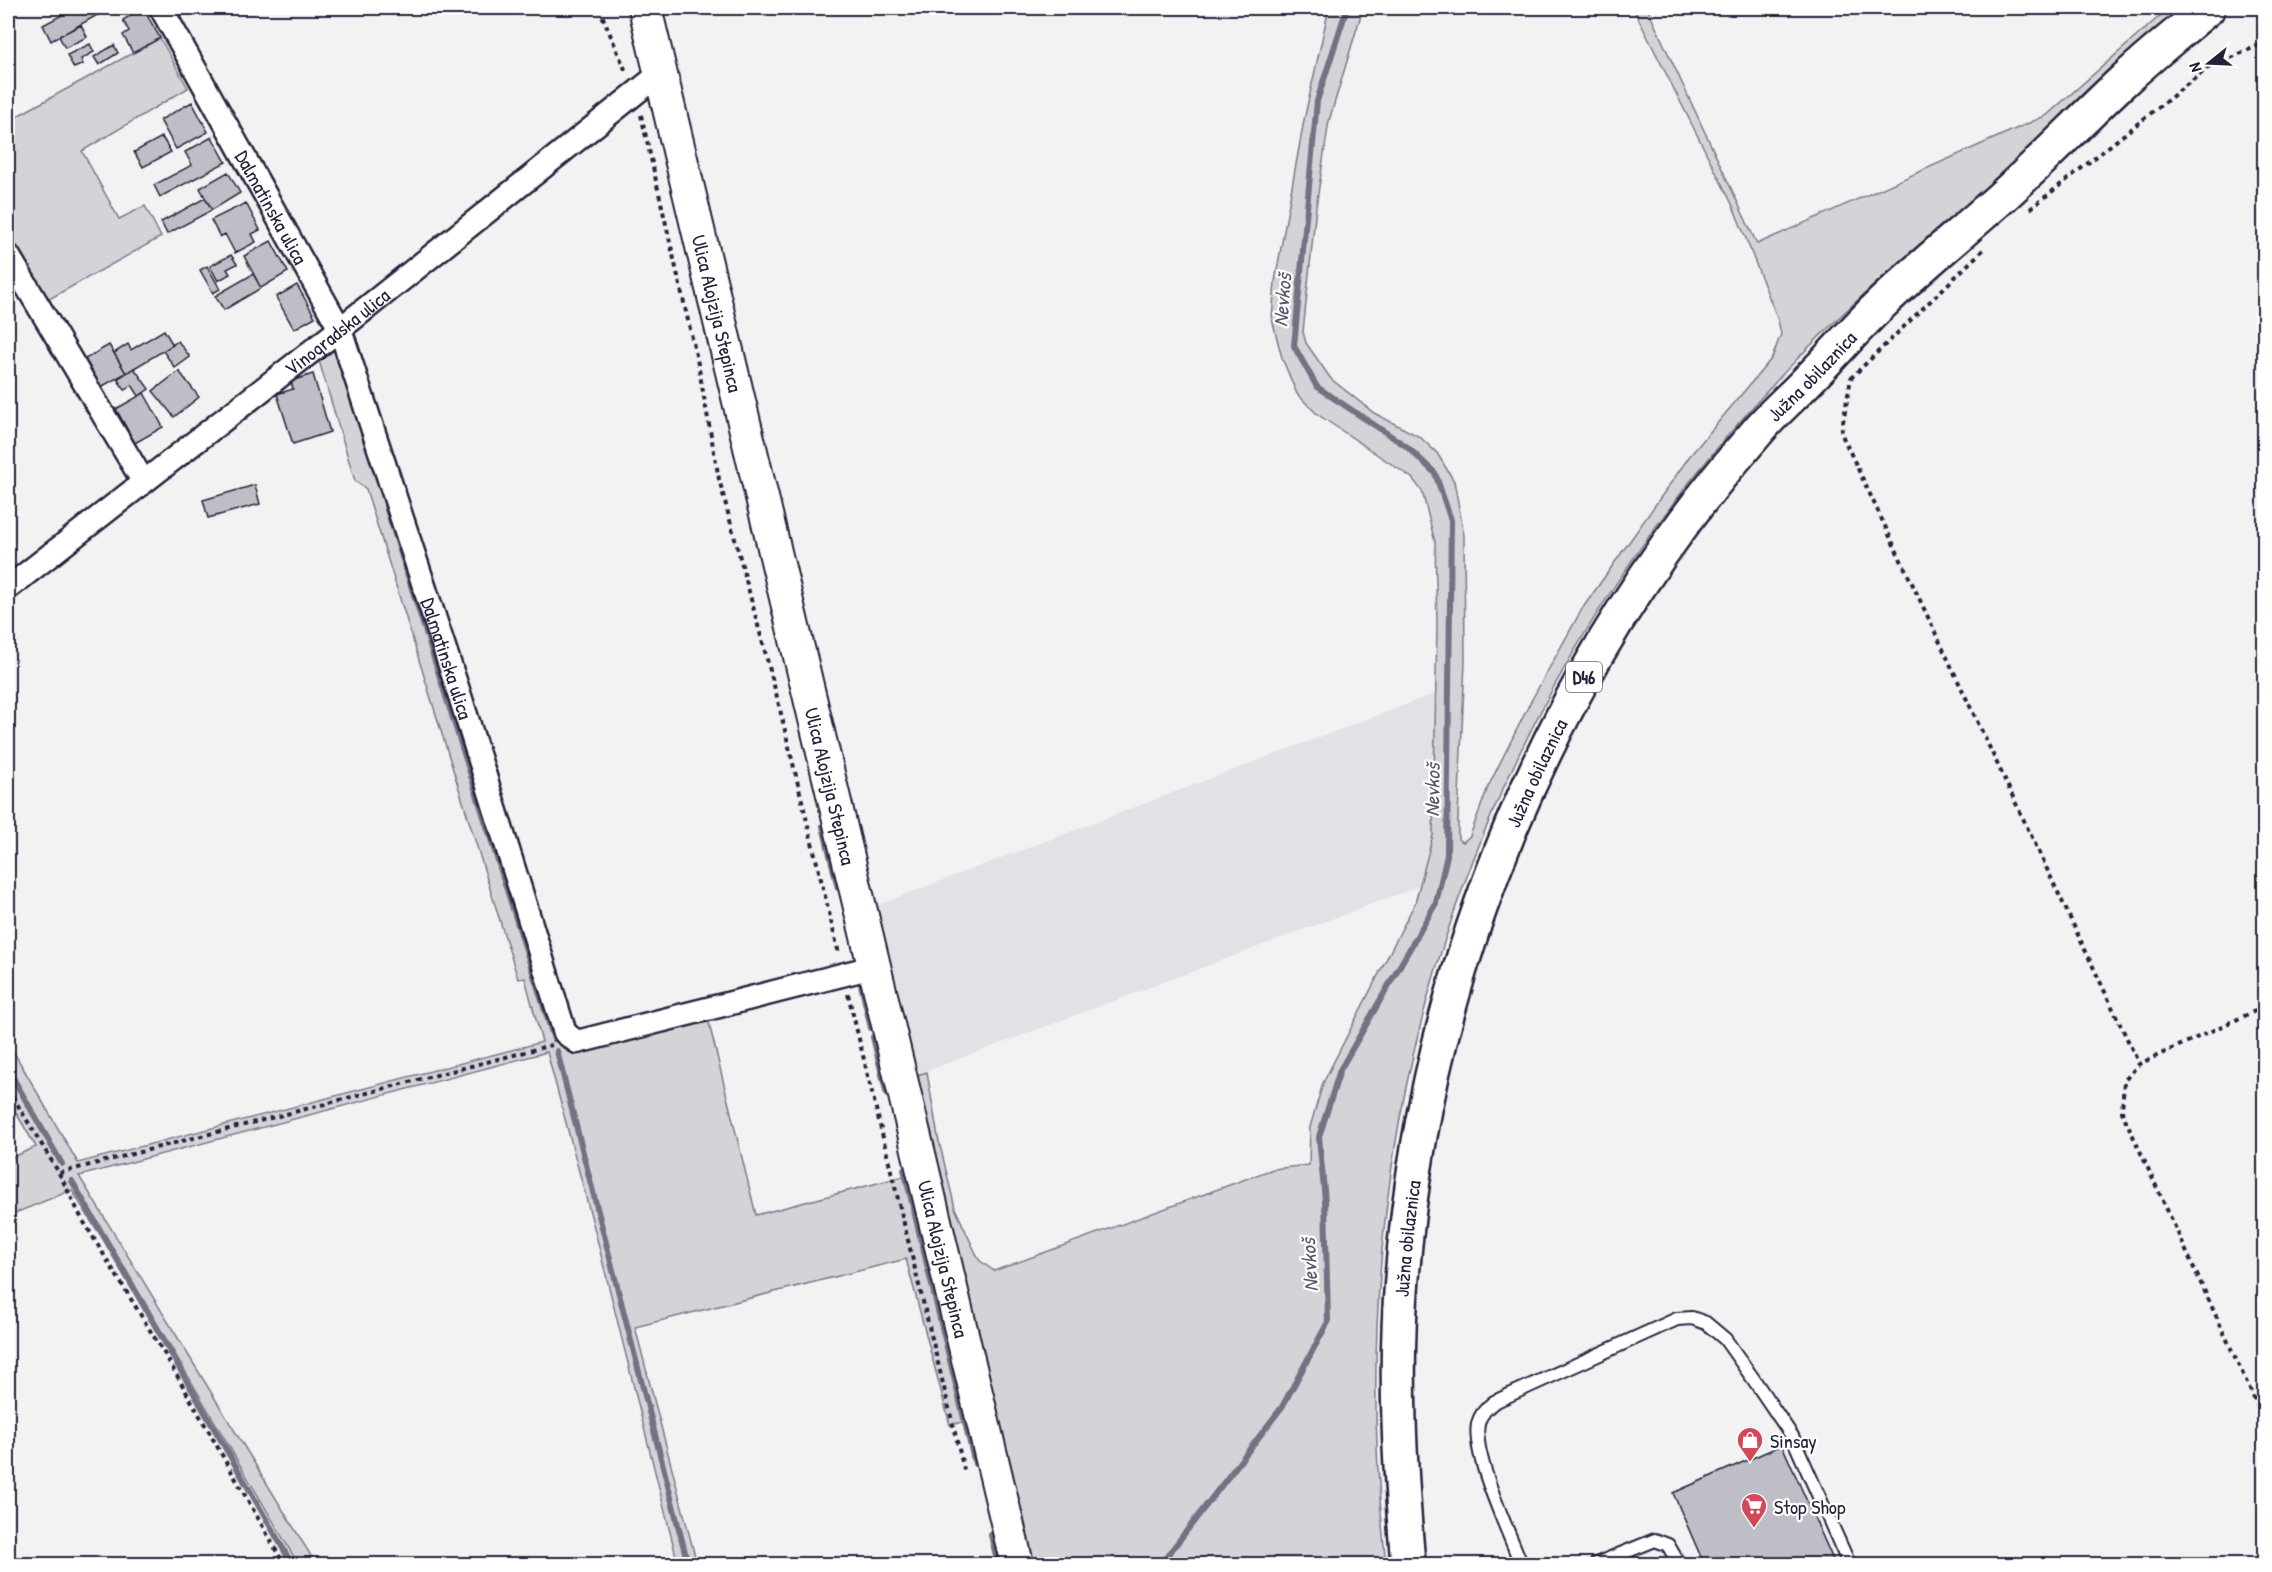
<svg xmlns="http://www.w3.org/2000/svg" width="2272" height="1572" viewBox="0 0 2272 1572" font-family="'Patrick Hand',sans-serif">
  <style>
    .built { fill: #e2e2e6 }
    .green { fill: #d3d3d8; stroke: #7a7a8a; stroke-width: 1.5 }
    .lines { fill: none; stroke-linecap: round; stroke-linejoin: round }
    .stream { stroke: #727282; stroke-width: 6 }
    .building { fill: #bebec6; stroke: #22223b; stroke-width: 1.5 }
    .lane-casing { stroke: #22223b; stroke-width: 16 }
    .street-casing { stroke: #22223b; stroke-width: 27 }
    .secondary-casing { stroke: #22223b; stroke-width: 36 }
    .primary-casing { stroke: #22223b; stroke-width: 38 }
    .path { stroke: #22223b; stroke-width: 4; stroke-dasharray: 4.5 4.5; stroke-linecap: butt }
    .lane { stroke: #fff; stroke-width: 12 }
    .street { stroke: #fff; stroke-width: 22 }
    .secondary { stroke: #fff; stroke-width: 32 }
    .primary { stroke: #fff; stroke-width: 33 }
    .labels { text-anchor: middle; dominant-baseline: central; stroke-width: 4.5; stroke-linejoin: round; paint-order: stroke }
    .shield { fill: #fff; stroke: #646476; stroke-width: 1.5 }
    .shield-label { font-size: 18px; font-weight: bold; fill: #22223b }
    .street-label { font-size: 20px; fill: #22223b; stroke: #fff }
    .poi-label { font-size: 20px; fill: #22223b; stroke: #fff; text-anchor: start }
    .water-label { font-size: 21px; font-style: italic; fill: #58586b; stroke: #fff }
  </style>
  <rect width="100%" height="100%" fill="#f2f2f3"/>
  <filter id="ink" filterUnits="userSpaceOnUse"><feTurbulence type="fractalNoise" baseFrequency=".0167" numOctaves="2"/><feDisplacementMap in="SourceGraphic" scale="12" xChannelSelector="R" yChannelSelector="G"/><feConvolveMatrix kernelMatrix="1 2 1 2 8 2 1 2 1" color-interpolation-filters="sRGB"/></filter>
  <g filter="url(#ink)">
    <!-- built -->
    <path class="built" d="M1436,693L1433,835L1420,886L911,1077L872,907Z"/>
    <!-- green -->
    <path class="green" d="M1329,8H1363L1329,121L1316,207L1303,332L1306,343L1331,379L1374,413L1420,437L1437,453L1454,481L1464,535L1465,662L1458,817V839L1463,842L1470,836L1488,787L1531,701L1582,609L1689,457L1772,358L1781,334L1778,320L1733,206L1633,8H1647L1757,244L2047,115L2169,8H2191C2117,73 2042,138 1968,203C1912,251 1855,300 1803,353C1482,681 1334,1108 1386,1564H1028L911,1077L927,1072L938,1137L955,1208L979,1260L994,1271L1273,1169L1309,1165L1310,1127L1323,1083L1415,903L1433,835L1437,623L1435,542L1422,491L1412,478L1317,414L1297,394L1282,358L1272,319L1275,281L1304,120Z
      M160,38L188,88L82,151L119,219L145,206L161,237L42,303L8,245V121Z
      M335,342L567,1052L708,1019L756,1215L912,1174L974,1419L950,1425L906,1259L635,1327L697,1564H678L595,1231L547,1052L79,1176L316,1564H298L126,1270L92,1223L72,1190L8,1216V1159L36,1147L8,1099V1042L78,1163L542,1042L525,978L518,979L366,489L355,481L317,354Z"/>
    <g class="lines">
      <!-- stream -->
      <path class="stream" d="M386,506L554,1039
        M823,826L838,888
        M860,980L871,1028
        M873,1037L887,1095
        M557,1051L688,1564
        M8,1069L62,1164
        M904,1169L975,1464
        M72,1181L292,1564
        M991,1535L998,1564
        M1161,1564L1282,1407L1328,1322L1325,1201L1319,1137L1340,1070L1436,903L1447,855L1451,520L1435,473L1406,446L1317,387L1294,346L1317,101L1347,8"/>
    </g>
    <!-- building -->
    <path class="building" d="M75,8H98L101,13L51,41L43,25Z
      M143,8L160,38L133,53L123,35L129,31L123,20Z
      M81,25L87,37L65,48L59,36Z
      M90,44L94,52L81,59L83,64L74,68L67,55Z
      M114,45L118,53L99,65L94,57Z
      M192,102L208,132L176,149L160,120Z
      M162,137L171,152L143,167L134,152Z
      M212,137L226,162L160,197L154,185L192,165L185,152Z
      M228,172L240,193L212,210L200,188Z
      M205,198L212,210L167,234L161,222Z
      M246,203L260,230L252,234L256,242L235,253L225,234L220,237L211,220Z
      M271,241L288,272L261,288L244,256Z
      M231,255L237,264L227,269L230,274L218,281L210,266Z
      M207,266L220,289L213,293L200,270Z
      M253,274L261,288L224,310L215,296Z
      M297,285L315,317L294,329L276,297Z
      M164,330L173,345L126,373L114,353L128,344L131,350Z
      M178,341L190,357L175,368L163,351Z
      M109,345L126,373L101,387L85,359Z
      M134,368L149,389L139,396L132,385L125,390L117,379Z
      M179,371L199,397L174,417L153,391Z
      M313,374L330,432L293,444L277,394L293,389L291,381Z
      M144,393L163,427L135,443L116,409Z
      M255,485L260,504L208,518L203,500Z
      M1782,1445L1835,1564H1704L1673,1493Z"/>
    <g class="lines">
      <!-- lane casing -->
      <g class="lane-casing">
        <path id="lane" d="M1521,1564C1509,1532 1472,1456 1478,1424C1480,1414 1487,1408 1494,1402L1677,1319L1692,1318L1706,1323L1725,1339L1754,1380L1792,1436L1849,1564
          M1596,1564L1655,1540L1668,1545L1679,1564"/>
      </g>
      <!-- street casing -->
      <g class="street-casing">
        <g id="street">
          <path id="s1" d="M161,8L340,329L460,696L565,1033L577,1042L873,967"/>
          <path d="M8,255L143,481"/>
          <path id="s2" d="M8,588L340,329L662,72"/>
        </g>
      </g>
      <!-- secondary casing -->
      <g class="secondary-casing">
        <g id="secondary">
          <path id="s3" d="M645,8L1017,1564"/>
        </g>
      </g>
      <!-- primary casing -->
      <g class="primary-casing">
        <g id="primary">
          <path id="s4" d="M1408,1564C1400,1469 1394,1374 1402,1278C1426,968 1551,666 1757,432C1773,413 1792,397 1809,379C1833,355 1855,329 1879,306C1919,267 1963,232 2004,195C2045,158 2083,118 2124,80C2151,55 2180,32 2208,8"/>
        </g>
      </g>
      <!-- path -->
      <path class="path" d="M599,8L627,74
        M641,115L698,364L719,479L776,693L839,954
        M2030,209L2208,68L2264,43
        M1983,250L1851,378L1841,433L2139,1064
        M848,994L965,1474
        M2264,1007L2139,1064L2124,1081L2122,1112L2264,1420
        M8,1089L59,1173L552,1045
        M59,1173L82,1219L167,1358L284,1564"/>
      <!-- lane -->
      <use href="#lane" class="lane"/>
      <!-- street -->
      <use href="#street" class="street"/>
      <!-- secondary -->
      <use href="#secondary" class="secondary"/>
      <!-- primary -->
      <use href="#primary" class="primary"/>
    </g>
  </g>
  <!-- icons -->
  <defs>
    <g id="shop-pin" transform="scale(1.35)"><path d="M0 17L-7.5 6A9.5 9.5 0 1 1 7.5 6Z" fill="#d1495b" stroke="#fff"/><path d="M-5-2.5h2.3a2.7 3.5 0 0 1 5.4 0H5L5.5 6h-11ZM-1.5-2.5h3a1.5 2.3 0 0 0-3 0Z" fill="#fff"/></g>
    <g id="supermarket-pin" transform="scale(1.35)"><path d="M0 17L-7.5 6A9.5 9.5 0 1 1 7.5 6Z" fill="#d1495b" stroke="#fff"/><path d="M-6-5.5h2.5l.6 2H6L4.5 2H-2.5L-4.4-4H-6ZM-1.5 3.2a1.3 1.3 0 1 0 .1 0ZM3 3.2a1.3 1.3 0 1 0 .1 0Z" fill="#fff"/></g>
  </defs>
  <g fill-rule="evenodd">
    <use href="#shop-pin" x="1750" y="1440"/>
    <use href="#supermarket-pin" x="1754" y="1506"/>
  </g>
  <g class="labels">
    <!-- shield labels -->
    <rect class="shield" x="1566" y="662" width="36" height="30" rx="4.5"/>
    <g class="shield-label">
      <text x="1584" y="677">D46</text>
    </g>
    <!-- street labels -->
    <g class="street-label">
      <text stroke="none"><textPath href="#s1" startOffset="228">Dalmatinska ulica</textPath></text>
      <text stroke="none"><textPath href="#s3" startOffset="314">Ulica Alojzija Stepinca</textPath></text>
      <text stroke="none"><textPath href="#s2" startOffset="417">Vinogradska ulica</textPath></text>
      <text stroke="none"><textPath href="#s4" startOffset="1298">Južna obilaznica</textPath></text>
      <text stroke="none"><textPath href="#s1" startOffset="714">Dalmatinska ulica</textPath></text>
      <text stroke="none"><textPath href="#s4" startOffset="812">Južna obilaznica</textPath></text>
      <text stroke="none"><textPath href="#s3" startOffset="800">Ulica Alojzija Stepinca</textPath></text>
      <text stroke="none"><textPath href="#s4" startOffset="326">Južna obilaznica</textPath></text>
      <text stroke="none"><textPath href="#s3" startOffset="1286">Ulica Alojzija Stepinca</textPath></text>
    </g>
    <!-- poi labels -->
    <g class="poi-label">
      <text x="1770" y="1440">Sinsay</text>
      <text x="1774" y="1506">Stop Shop</text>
    </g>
    <!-- water labels -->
    <g class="water-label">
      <text transform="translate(1282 300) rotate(-85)">Nevkoš</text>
      <text transform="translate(1432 790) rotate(-89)">Nevkoš</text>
      <text transform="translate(1309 1265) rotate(-93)">Nevkoš</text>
    </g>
  </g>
  <!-- margin -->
  <rect width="2272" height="1572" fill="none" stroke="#fff" stroke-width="30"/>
  <rect x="15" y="15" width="2242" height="1542" fill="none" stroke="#22223b" stroke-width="2" filter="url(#ink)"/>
  <!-- north arrow -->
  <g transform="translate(2209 63) rotate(252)" stroke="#ffffff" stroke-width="4.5" paint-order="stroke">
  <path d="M0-4.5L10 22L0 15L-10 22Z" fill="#22223b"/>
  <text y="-9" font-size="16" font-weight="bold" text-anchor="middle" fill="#22223b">N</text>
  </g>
</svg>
